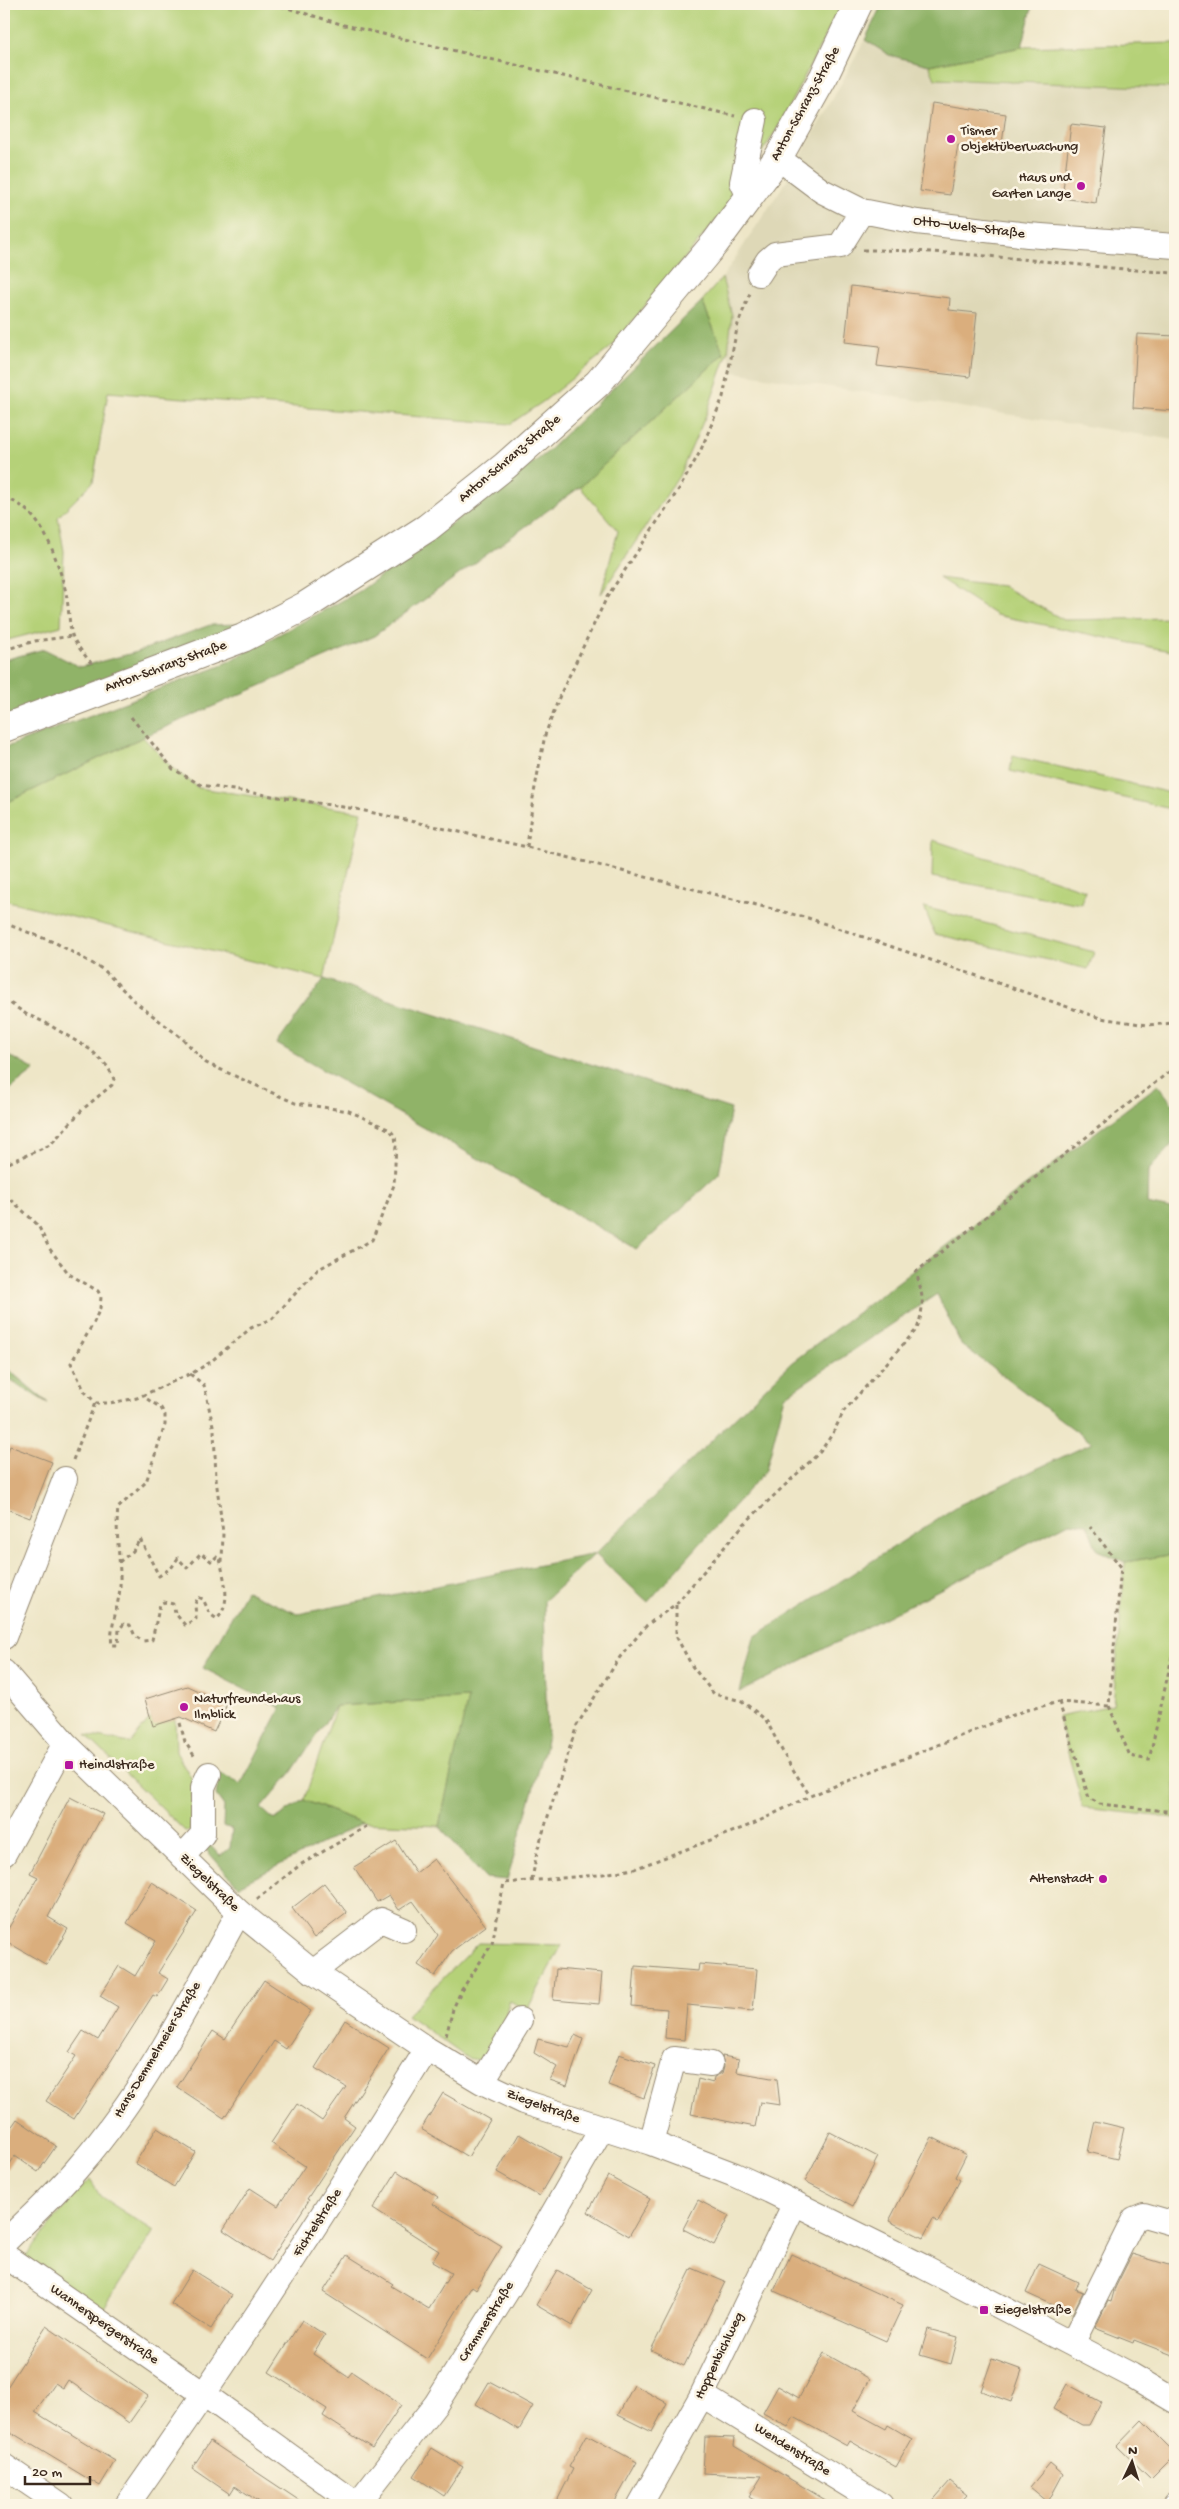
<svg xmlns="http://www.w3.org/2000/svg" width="1179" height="2509" viewBox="0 0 1179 2509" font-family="'Gochi Hand',sans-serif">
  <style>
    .built { fill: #ded8b7 }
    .green { fill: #b5d178; stroke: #787e4b }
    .forest { fill: #90b368; stroke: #666e43 }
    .building { fill: #daae7d }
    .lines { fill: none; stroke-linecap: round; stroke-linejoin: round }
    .minor-casing { stroke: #948872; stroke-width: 26 }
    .major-casing { stroke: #948872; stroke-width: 30 }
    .path { stroke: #948872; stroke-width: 3; stroke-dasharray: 4 4; stroke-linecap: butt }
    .minor { stroke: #fff; stroke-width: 24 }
    .major { stroke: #fff; stroke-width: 28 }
    .poi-dot { fill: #b5179e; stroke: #fcf5e5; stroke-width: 2 }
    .labels { text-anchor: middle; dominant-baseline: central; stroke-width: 5; stroke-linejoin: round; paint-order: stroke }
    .street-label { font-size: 14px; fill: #3b2a1e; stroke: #fcf5e5 }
    .poi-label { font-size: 14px; fill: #3b2a1e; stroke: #fcf5e5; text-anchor: start }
  </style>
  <rect width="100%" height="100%" fill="#fcf5e5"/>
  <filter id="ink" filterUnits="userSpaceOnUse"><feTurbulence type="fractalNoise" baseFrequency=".02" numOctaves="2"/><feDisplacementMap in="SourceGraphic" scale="10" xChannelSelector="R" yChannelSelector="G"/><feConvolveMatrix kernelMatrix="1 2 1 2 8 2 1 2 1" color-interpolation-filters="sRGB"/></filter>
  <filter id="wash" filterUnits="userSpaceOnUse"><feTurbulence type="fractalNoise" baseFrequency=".0096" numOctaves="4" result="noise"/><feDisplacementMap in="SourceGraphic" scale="20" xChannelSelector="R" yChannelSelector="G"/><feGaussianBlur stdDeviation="1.12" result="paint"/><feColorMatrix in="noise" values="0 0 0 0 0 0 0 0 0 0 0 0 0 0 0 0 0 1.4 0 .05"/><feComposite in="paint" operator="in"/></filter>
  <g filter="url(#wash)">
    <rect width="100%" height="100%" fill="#eee6c7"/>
    <!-- built -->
    <path class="built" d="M865,40L889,55L929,65L935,79L1175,88V440L734,372L728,352L732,315L722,278L793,171Z"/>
    <!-- green -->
    <path class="green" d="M4,4H842L776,131L718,218L610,348L544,401L510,424L108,392L93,482L58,517L64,551L61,626L4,641Z
      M1175,43V88L935,79L929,65L1022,47Z
      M722,278L732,315L728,352L706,415L679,476L601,594L618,531L580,487L724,354L702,301Z
      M939,578L1002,586L1064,620L1175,618V652L996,615Z
      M143,737L173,769L199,788L362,812L324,979L4,900V804Z
      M1013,756L1175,794V810L1010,771Z
      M933,840L1085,890L1081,904L932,877Z
      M924,907L1094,952L1088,969L935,934Z
      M1175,1554V1818L1083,1808L1058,1716L1113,1705L1125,1562Z
      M469,1698L439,1826L362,1823L304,1800L336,1706Z
      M151,1718L153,1725L175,1719L176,1752L193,1781L190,1831H185L86,1735L130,1743Z
      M478,1943L562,1945L527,2010L510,2001C504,2013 507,2018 504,2029C501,2041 488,2053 478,2060L467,2058L407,2015Z
      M90,2180L101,2197L154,2231L101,2312L24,2258L79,2189Z"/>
    <!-- forest -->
    <path class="forest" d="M882,4H1033L1022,47L929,65L889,55L865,40Z
      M702,301L724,354L580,487L374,636L143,737L4,804V748L218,667L360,591L545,454Z
      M240,624L4,724V660L44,649L80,667L137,652L210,625Z
      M324,979L731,1109L719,1174L637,1249L277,1044Z
      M4,1053L35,1070L4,1094Z
      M1158,1085L1175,1107V1141L1148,1171L1147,1204L1175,1210V1554L1125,1562L1097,1550L1087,1524L1069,1523L740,1692L754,1637L959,1505L1092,1443L961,1344L937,1294L785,1396L766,1470L648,1602L595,1554L544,1601L547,1741L507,1880L485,1878L439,1826L468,1698L336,1706L291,1773L261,1808L274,1820L304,1800L362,1823L238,1886L202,1845L207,1842L220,1856L230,1848L232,1829L223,1826L224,1806L216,1795L220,1773L241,1784L281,1708L203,1668L246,1591L298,1614L595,1554L791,1363Z
      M4,1366L48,1403L4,1377Z"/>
    <g id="blocks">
      <!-- building -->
      <path class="building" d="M932,103L1006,114L1001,151L958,145L950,195L920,191Z
        M1071,124L1106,128L1096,203L1062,198Z
        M851,286L950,298L949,310L977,313L970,377L877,366L880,346L845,342Z
        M1137,334L1175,336V411L1133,408Z
        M10,1446L52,1462L30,1518L4,1508V1462Z
        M187,1686L227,1704L214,1732L181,1717L153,1726L145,1699Z
        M70,1797L103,1814L48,1917L68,1929L47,1965L4,1940V1936L38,1877L30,1873Z
        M396,1841L416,1873L434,1859L486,1926L452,1951L435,1976L418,1965L438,1935L413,1901L399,1910L389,1895L377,1902L354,1867Z
        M152,1882L197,1911L158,1973L168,1979L157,1997L153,1995L74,2119L46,2101L76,2056L69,2052L83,2031L98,2040L118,2007L100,1996L119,1966L135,1976L156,1941L127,1923Z
        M324,1883L347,1913L314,1938L292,1908Z
        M699,1964L757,1969L753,2011L687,2005L684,2040L665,2038L667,2009L632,2006L635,1966L698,1971Z
        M556,1969L602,1973L599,2004L553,2000Z
        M264,1980L311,2011L286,2049L274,2041L224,2118L177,2087L213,2031L225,2039Z
        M345,2020L389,2048L344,2118L355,2126L307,2199L309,2200L270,2261L223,2230L250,2188L278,2206L305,2166L271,2143L297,2104L322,2121L346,2087L315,2068Z
        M575,2035L583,2039L567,2086L550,2080L557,2067L534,2053L538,2039L569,2047Z
        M619,2054L655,2066L644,2098L608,2085Z
        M722,2056L739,2059L737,2072L777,2079L780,2105L760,2102L755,2127L691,2114L698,2079L713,2083L714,2077L722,2073L724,2066Z
        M443,2093L490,2120L468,2157L421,2129Z
        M17,2119L56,2146L38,2172L15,2156L4,2173V2138Z
        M1095,2121L1124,2128L1117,2159L1088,2152Z
        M157,2128L195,2152L174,2187L135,2163Z
        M830,2132L878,2157L853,2206L805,2181Z
        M519,2134L561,2158L539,2196L497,2172Z
        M932,2137L966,2155L955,2177L960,2180L938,2222L933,2219L923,2238L889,2221Z
        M397,2171L438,2197L433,2204L502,2246L476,2289L472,2286L427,2359L323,2292L347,2255L393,2284L391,2286L429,2309L451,2273L432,2262L439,2251L373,2209Z
        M608,2176L650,2199L629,2236L588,2212Z
        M698,2200L729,2216L714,2245L683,2229Z
        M791,2254L903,2305L886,2341L774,2291Z
        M1132,2254L1175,2267V2356L1134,2340L1133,2343L1095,2328L1108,2301L1111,2302L1115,2288Z
        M1039,2264L1078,2282L1075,2289L1083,2292L1072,2314L1026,2293Z
        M692,2268L725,2282L684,2366L651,2350Z
        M192,2270L232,2295L211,2329L171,2304Z
        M557,2270L592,2290L572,2326L536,2305Z
        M302,2320L325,2335L313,2354L348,2377L352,2372L401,2405L372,2448L323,2416L327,2409L269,2372Z
        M46,2326L148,2396L129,2423L68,2380L63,2388L55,2383L35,2412L115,2461L100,2486L4,2428V2392Z
        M928,2329L958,2337L951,2364L920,2355Z
        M824,2353L870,2379L853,2411L886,2429L888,2425L912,2439L896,2467L850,2441L847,2446L794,2417L788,2427L763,2413L778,2386L799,2398Z
        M992,2359L1022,2370L1011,2402L981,2391Z
        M489,2382L533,2406L519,2430L476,2404Z
        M1067,2384L1101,2402L1089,2425H1082L1053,2409Z
        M634,2385L667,2403L652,2432L618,2415Z
        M1142,2420L1175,2453V2455L1151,2479L1117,2446Z
        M587,2435L637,2462L613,2505H555L573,2469L569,2467Z
        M705,2437L735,2438L734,2446L834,2505H762L749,2497L762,2476L703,2473Z
        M210,2441L306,2505H264L235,2486L230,2494L192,2468Z
        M432,2448L463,2467L444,2496L414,2476Z
        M1050,2463L1063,2474L1048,2502L1030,2487Z
        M950,2481L967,2495L958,2505H929Z"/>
    </g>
  </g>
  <g filter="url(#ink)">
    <use href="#blocks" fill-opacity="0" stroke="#948872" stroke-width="1"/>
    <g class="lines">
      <!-- minor casing -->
      <g class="minor-casing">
        <path id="minor" d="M778,158L822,191L862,211L917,222L1028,235L1175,246
          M749,197L742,182L755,120
          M759,274L768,260L775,254L840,246L862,211
          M4,1637L65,1479
          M4,1672L65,1743L239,1912L313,1972L427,2049L482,2082L524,2102L651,2143L735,2175L770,2191L924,2267L1131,2375L1175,2401
          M4,1854L65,1743
          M182,1857L203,1834V1787L209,1774
          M313,1972L381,1920L404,1930
          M482,2082L520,2020
          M651,2143L674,2059L711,2064
          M4,2243C30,2217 58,2192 81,2164C146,2089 191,1999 239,1912
          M4,2255L205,2395L358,2505
          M1072,2344L1134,2219L1144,2215L1175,2224
          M702,2395L881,2505
          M4,2466L61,2505
          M127,2505C232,2356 331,2204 427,2049
          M357,2505L436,2404L521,2269L602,2128
          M640,2505L702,2395L795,2203
          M1174,2505L1175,2504"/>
      </g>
      <!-- major casing -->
      <g class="major-casing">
        <path id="major" d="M4,728L243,638L305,606L427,528L505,466L598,383L715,243L778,158L824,76L858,4"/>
      </g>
      <!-- path -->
      <path class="path" d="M274,4L344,25L735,116
        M863,250C967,250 1071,266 1175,273
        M4,498C40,507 55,553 64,585C69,601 68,619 72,635C76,646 87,657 94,667
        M4,650L35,641L73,636
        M131,717L173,769L201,785L356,809L527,847L808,918L1100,1018L1147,1025L1175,1023
        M527,847L533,798L545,735L560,695L607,597L679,489L700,452L723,397L738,324L750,293
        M4,923L56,943L104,970L134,1001L183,1039L206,1063L295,1103L349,1111L390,1130L395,1136L396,1144L394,1185L372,1240L317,1270L272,1319L251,1328L209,1363L194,1372L137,1398L110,1403H96L85,1392L71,1363L94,1322L100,1308L101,1297L98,1291L69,1274L49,1248L38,1225L4,1193
        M4,999L26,1014L46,1023L91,1050L108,1067L114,1079L112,1085L83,1109L50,1145L4,1165
        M190,1374L204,1385L214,1430L216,1479L223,1533L222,1562
        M73,1460L95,1403
        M119,1562L133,1551L140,1539L159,1576L172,1567L178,1558L187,1568L201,1553L212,1562L216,1557L220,1558C223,1578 233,1602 217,1619L210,1614L203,1599L198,1597L195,1604L196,1619L185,1625L175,1613L173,1604L164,1602L160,1604L152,1640L143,1641L135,1636L130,1625L124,1624L119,1629L118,1645H112C109,1631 119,1604 120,1587C121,1560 115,1534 118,1508L146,1482L165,1425V1415L161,1408L144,1397
        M676,1605V1636L692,1666L714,1694L742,1701L766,1720L787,1760L810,1796
        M1059,1702L1089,1798L1100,1804L1175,1812
        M1109,1706L1130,1756L1149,1760L1175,1643
        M180,1723L185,1742L195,1757
        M532,1880L537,1851L577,1725L620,1657L647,1625L676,1604L744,1524L820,1452L833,1433L844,1411L917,1329C925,1305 923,1295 916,1272L1175,1067
        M257,1899L300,1865L367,1826
        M446,2036L453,2009L461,1991L492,1944L504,1883L597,1875L634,1869L753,1824L810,1796L1023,1711L1059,1702L1109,1706L1121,1567L1090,1527"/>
      <!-- minor -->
      <use href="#minor" class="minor"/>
      <!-- major -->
      <use href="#major" class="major"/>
    </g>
  </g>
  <!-- markers -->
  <g class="poi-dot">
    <circle cx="951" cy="139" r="5"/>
    <circle cx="1081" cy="186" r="5"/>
    <circle cx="184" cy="1707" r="5"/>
    <rect x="64" y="1760" width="10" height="10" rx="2.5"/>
    <circle cx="1103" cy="1879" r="5"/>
    <rect x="979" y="2305" width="10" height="10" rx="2.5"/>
  </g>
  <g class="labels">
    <!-- street labels -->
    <g class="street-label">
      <text transform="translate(806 104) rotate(-61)">Anton-Schranz-Straße</text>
      <text transform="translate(969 228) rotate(7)">Otto–Wels–Straße</text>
      <text transform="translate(510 459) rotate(-40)">Anton-Schranz-Straße</text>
      <text transform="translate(166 667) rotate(-20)">Anton-Schranz-Straße</text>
      <text transform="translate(209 1883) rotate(44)">Ziegelstraße</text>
      <text transform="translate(158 2050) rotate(-59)">Hans-Demmelmeier-Straße</text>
      <text transform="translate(543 2107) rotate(20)">Ziegelstraße</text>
      <text transform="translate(318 2223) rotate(-57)">Fichtelstraße</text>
      <text transform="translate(487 2322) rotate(-58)">Crammerstraße</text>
      <text transform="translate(104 2325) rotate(35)">Wannerspergerstraße</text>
      <text transform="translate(720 2356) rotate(-64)">Hoppenbichlweg</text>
      <text transform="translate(792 2450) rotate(32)">Wendenstraße</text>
    </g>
    <!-- poi labels -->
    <g class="poi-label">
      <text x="961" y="131">Tismer<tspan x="961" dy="16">Objektüberwachung</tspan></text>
      <text x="1071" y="178" text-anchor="end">Haus und<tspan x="1071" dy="16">Garten Lange</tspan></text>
      <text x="194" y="1699">Naturfreundehaus<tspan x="194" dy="16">Ilmblick</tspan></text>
      <text x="79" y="1765">Heindlstraße</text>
      <text x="1093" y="1879" text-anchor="end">Altenstadt</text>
      <text x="994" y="2310">Ziegelstraße</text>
    </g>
  </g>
  <!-- margin -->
  <rect width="1179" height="2509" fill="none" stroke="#fcf5e5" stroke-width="20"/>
  <!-- north arrow -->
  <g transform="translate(1132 2462) rotate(4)" stroke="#fcf5e5" stroke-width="4" paint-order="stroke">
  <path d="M0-4L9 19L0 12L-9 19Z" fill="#3b2a1e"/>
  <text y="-8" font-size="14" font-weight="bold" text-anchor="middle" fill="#3b2a1e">N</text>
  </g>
  <!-- scale -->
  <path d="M25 2476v8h65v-8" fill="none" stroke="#3b2a1e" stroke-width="2.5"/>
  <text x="32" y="2476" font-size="15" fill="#3b2a1e" stroke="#fcf5e5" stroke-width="4" paint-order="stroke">20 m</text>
</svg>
